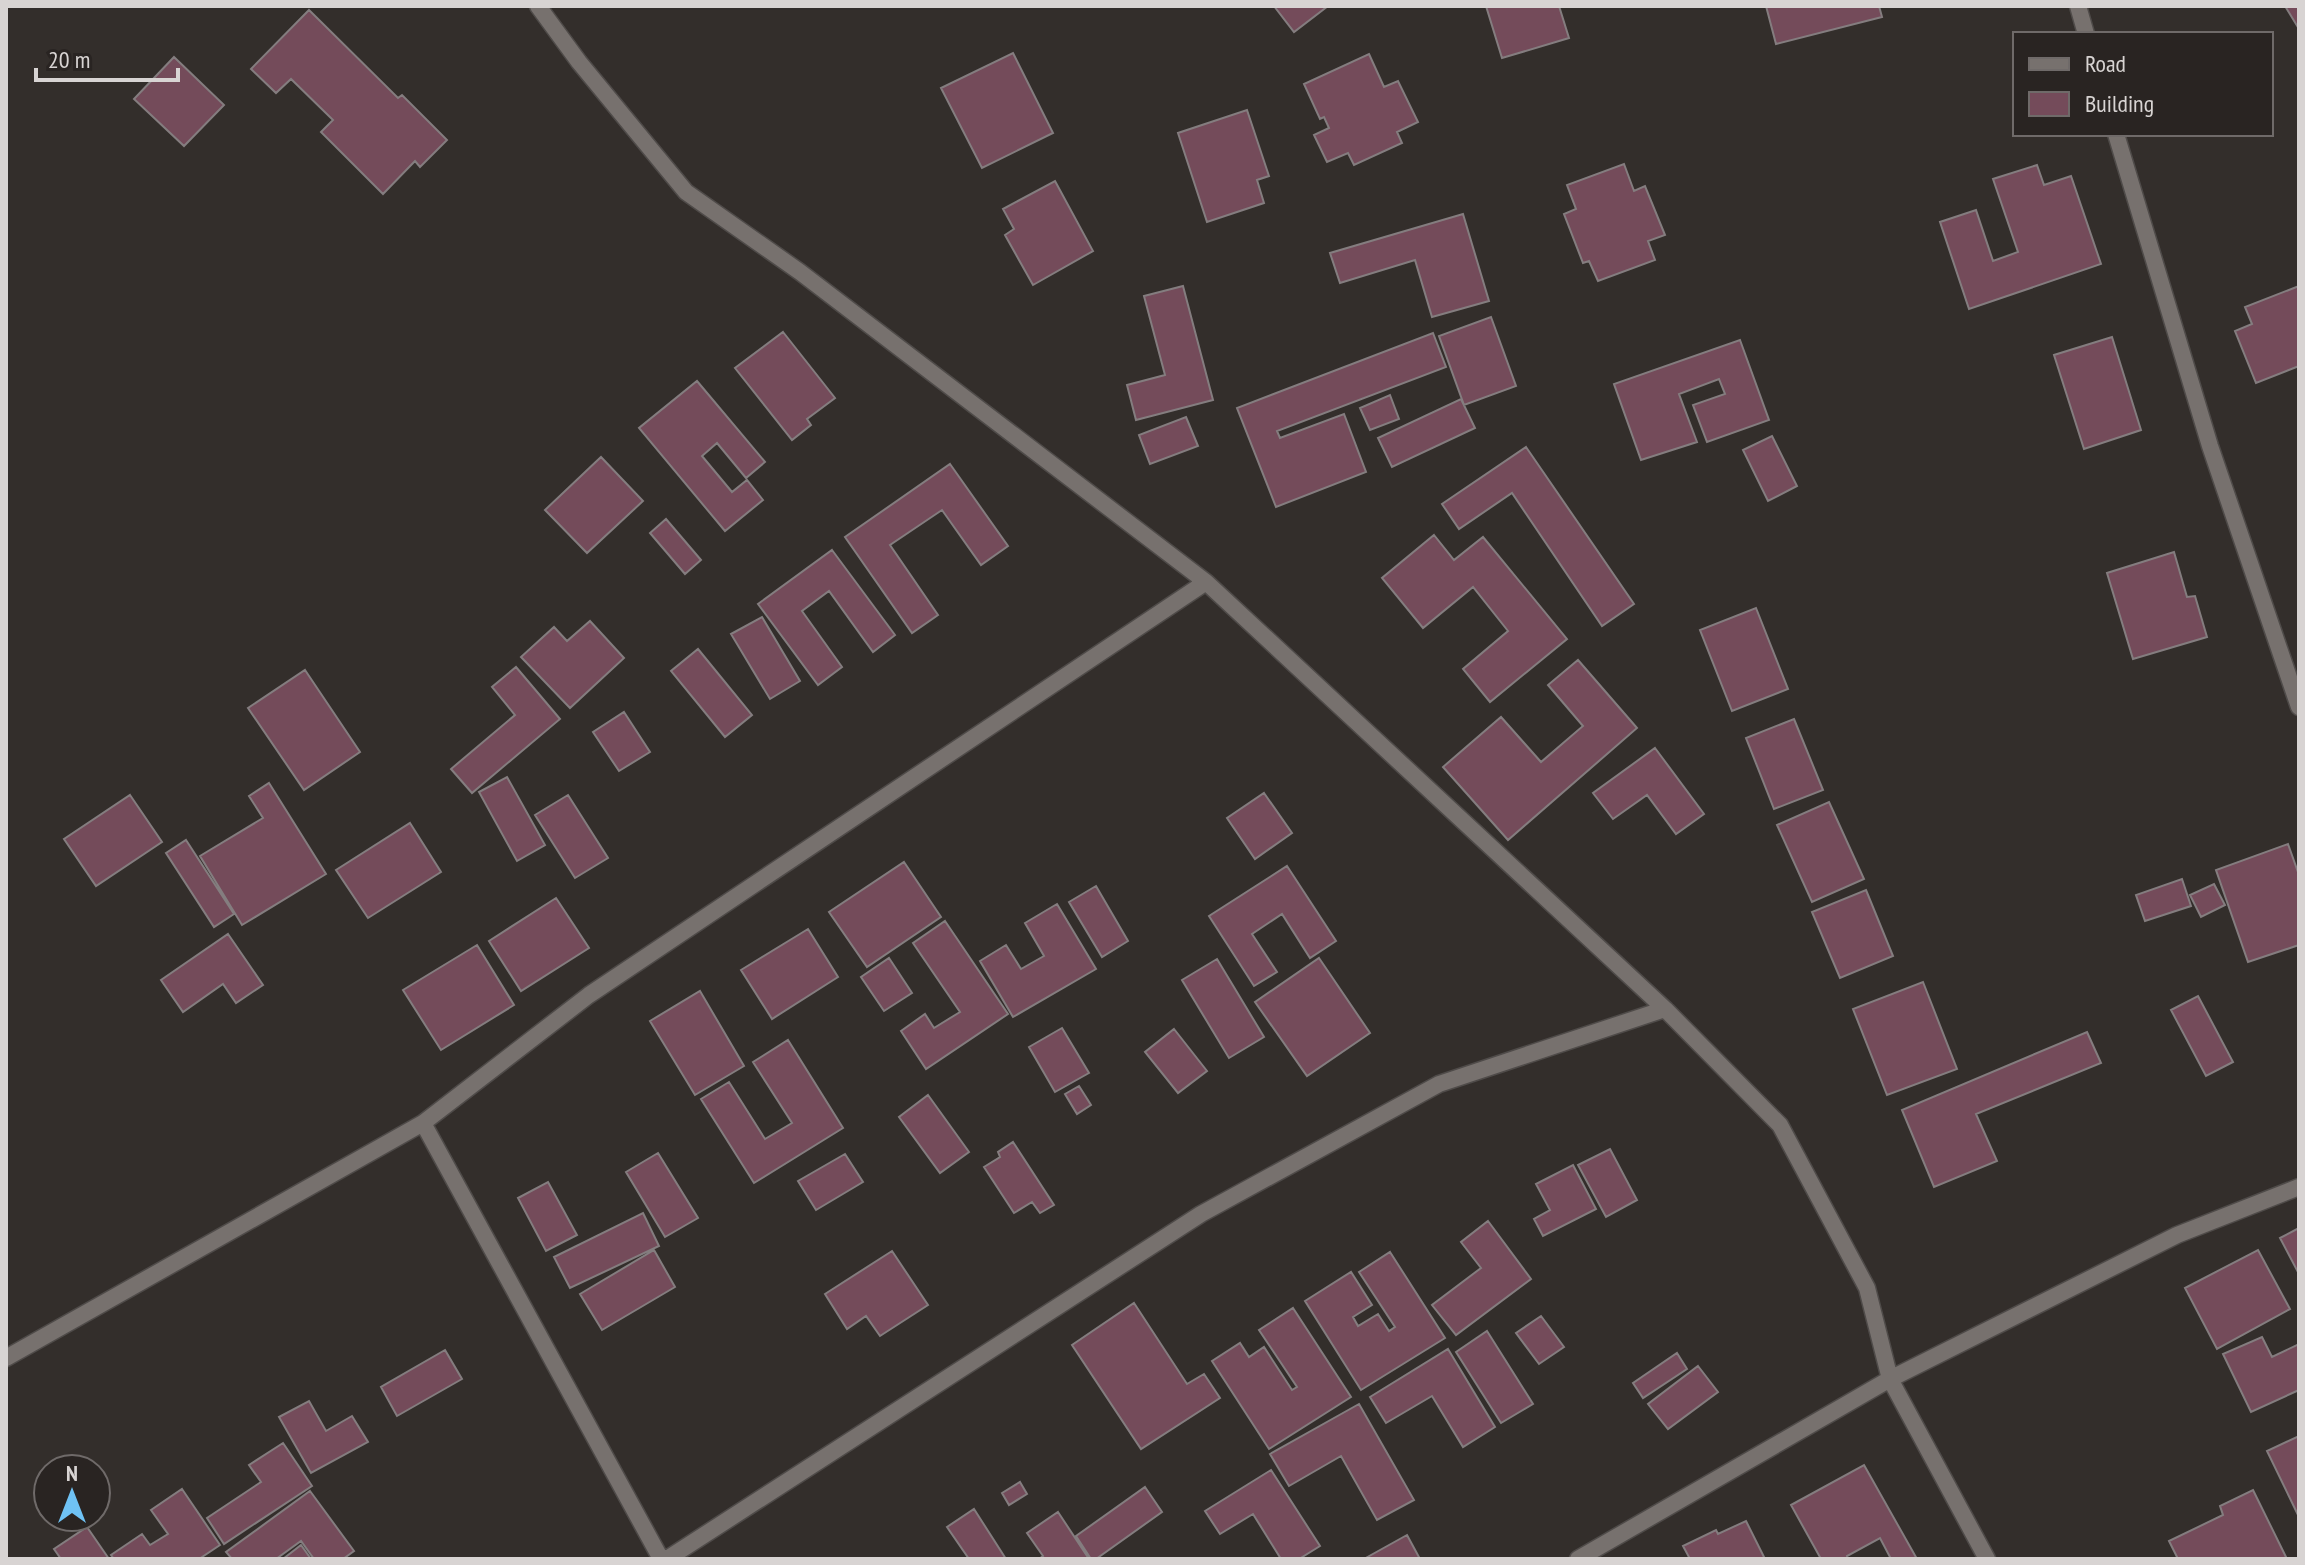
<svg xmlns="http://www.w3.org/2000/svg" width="2305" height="1565" viewBox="0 0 2305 1565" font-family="'PT Sans Narrow',sans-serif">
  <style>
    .building { fill: #744b5a; stroke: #847d7f; stroke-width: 2 }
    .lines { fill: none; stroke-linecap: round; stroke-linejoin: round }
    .street-casing { stroke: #4f4b49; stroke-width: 19 }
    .street { stroke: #77716e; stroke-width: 16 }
  </style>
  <rect width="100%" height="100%" fill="#332e2b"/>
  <!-- building -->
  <path class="building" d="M1274,6H1328L1294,32Z
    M1486,6H1559L1569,38L1502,58Z
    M1766,6H1879L1882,17L1776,44Z
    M2285,6H2299V29Z
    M309,10L398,98L402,95L447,140L420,167L415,161L383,194L321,132L333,120L291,79L276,93L251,69Z
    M1013,53L1053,133L982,168L941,88Z
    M1369,54L1384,87L1398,81L1418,122L1397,132L1402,143L1354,165L1348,153L1327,162L1314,135L1329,128L1324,117L1320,119L1304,84Z
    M174,57L224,105L184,146L134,99Z
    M1247,110L1269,176L1257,180L1264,203L1207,222L1178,133Z
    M1624,164L1634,191L1645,186L1665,235L1648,241L1655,260L1598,281L1589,261L1583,263L1564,214L1576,209L1567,185Z
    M2037,165L2044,185L2071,176L2101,264L1969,309L1940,222L1976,210L1993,261L2018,252L1993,179Z
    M1055,181L1093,251L1033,285L1005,235L1014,229L1003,209Z
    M1463,214L1489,301L1432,317L1415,260L1340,283L1330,253Z
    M1183,286L1213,400L1136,420L1127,385L1165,375L1144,296Z
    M2299,286V366L2256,383L2235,331L2252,324L2245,307Z
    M1491,317L1516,386L1464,405L1439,336Z
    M783,332L835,398L807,419L811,425L792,440L735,368Z
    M1433,333L1446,367L1277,431L1280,438L1344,414L1366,472L1276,507L1237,408Z
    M2112,337L2141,430L2084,449L2054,355Z
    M1740,340L1769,420L1707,442L1693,405L1725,394L1719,379L1679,394L1697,442L1641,460L1614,384Z
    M697,381L765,462L746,478L717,443L702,456L732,492L747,480L763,500L725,531L639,428Z
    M1390,395L1399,419L1370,430L1360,408Z
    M1461,399L1475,428L1392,467L1378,438Z
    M1186,417L1198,446L1150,464L1139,435Z
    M1772,436L1797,486L1768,501L1743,450Z
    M1526,447L1634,604L1602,626L1512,493L1459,529L1442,504Z
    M601,457L643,501L587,553L545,510Z
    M950,464L1008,546L981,565L942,510L890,545L938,615L912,633L845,537Z
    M666,519L701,560L685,574L650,533Z
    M1434,535L1454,560L1483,537L1567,639L1490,702L1463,669L1508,631L1473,587L1423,628L1382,578Z
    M832,550L895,635L873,652L829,591L802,611L842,667L818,685L758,604Z
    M2174,552L2187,597L2195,596L2207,637L2133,659L2107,573Z
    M1756,608L1788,689L1732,711L1700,630Z
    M762,617L800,681L770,699L731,634Z
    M590,621L624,658L570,708L521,657L554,627L567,641Z
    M698,649L752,715L725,737L671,671Z
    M1578,660L1637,728L1508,840L1443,767L1501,717L1541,762L1583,726L1548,685Z
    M516,667L560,719L472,793L451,769L515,715L492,687Z
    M305,670L360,752L304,790L248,708Z
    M624,712L650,752L619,771L593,732Z
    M1794,719L1823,790L1774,809L1746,738Z
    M1655,748L1704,814L1676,834L1647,795L1613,819L1593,793Z
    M507,777L545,845L517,861L479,792Z
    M269,783L326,874L242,925L200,856L263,818L249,796Z
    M1264,793L1292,833L1255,859L1227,818Z
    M130,795L162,842L96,886L64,839Z
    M568,795L608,858L575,878L535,815Z
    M1829,802L1864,879L1812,902L1777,825Z
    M410,823L441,872L368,918L336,870Z
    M186,840L234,914L214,927L166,853Z
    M2288,844L2299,875V945L2248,962L2216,870Z
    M904,862L941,917L867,967L829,912Z
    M1287,866L1336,941L1310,958L1282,914L1252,934L1277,972L1254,986L1209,916Z
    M2182,879L2191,906L2145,921L2136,895Z
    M2214,884L2225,905L2201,917L2190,895Z
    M1096,886L1128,941L1102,957L1069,902Z
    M1866,890L1893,956L1840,978L1812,912Z
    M556,898L589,948L521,991L489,941Z
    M1057,904L1096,969L1013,1017L980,961L1006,945L1021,969L1044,956L1025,923Z
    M945,921L1008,1014L926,1069L901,1031L925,1014L934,1028L960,1012L913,943Z
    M808,929L838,977L772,1019L741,970Z
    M228,934L263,985L236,1003L223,984L183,1012L161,980Z
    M477,945L514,1005L441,1050L403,990Z
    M889,958L912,993L884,1011L861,977Z
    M1319,958L1370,1033L1307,1076L1255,1002Z
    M1217,959L1264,1037L1229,1058L1182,980Z
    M1923,982L1957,1069L1887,1095L1853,1009Z
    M700,991L744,1066L695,1095L650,1021Z
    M2198,996L2233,1062L2206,1076L2171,1010Z
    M1062,1028L1089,1073L1055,1092L1029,1047Z
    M1174,1029L1207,1071L1178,1093L1145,1052Z
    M2087,1032L2101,1063L1976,1114L1997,1161L1934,1187L1902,1110Z
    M788,1040L843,1128L754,1183L701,1099L729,1082L765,1139L792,1123L753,1062Z
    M1079,1086L1091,1105L1077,1114L1065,1094Z
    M928,1095L969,1152L940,1173L899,1117Z
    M1013,1142L1054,1205L1040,1213L1032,1202L1014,1213L984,1167L1000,1157L998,1152Z
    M1610,1149L1637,1200L1606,1217L1578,1165Z
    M658,1153L698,1218L665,1237L626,1172Z
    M845,1154L863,1182L816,1210L798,1181Z
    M1573,1165L1596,1209L1543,1236L1534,1219L1550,1210L1536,1184Z
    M548,1182L577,1235L546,1251L518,1198Z
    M643,1213L659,1246L570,1288L554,1257Z
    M1488,1221L1531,1279L1456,1335L1432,1305L1481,1268L1461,1242Z
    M2299,1228V1274L2280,1238Z
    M654,1250L675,1287L602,1330L580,1294Z
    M2258,1250L2290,1309L2217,1349L2185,1288Z
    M892,1251L928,1305L880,1336L866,1316L847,1329L825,1294Z
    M1390,1252L1445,1338L1361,1390L1305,1301L1351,1272L1372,1305L1353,1317L1358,1326L1378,1314L1389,1331L1395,1327L1359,1272Z
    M1134,1303L1187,1384L1204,1374L1220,1398L1141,1449L1072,1345Z
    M1293,1308L1351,1397L1269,1449L1212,1361L1240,1343L1249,1357L1264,1347L1292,1390L1297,1387L1259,1330Z
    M1541,1316L1564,1347L1539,1364L1516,1333Z
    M1487,1331L1533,1404L1501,1423L1456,1352Z
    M2262,1337L2272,1357L2299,1344V1390L2251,1412L2223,1354Z
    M1448,1349L1495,1427L1463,1447L1432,1396L1386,1423L1370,1397Z
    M445,1350L462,1379L397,1416L381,1387Z
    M1677,1353L1687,1369L1643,1398L1633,1383Z
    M1698,1366L1718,1392L1668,1429L1648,1404Z
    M309,1401L326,1431L352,1416L368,1442L311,1473L279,1417Z
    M1359,1404L1414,1500L1377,1520L1341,1456L1289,1486L1270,1454Z
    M2299,1436V1517L2267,1451Z
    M283,1443L312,1486L224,1544L207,1518L261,1482L249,1465Z
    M1864,1465L1917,1559H1891L1880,1538L1847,1556L1848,1559H1821L1791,1505Z
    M1271,1470L1320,1546L1299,1559H1281L1253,1514L1220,1534L1205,1511Z
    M1020,1482L1027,1494L1009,1505L1002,1493Z
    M1145,1487L1162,1512L1096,1559H1091L1076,1536Z
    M182,1489L220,1545L199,1559H114L111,1555L142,1534L150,1545L168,1534L151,1510Z
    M2253,1490L2287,1559H2178L2169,1541L2223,1515L2220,1506Z
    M310,1491L354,1551L343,1559H314L301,1541L276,1559H232L226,1552Z
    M974,1509L1006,1559H969L947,1527Z
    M1058,1512L1089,1559H1039L1043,1556L1027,1533Z
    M1746,1521L1765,1559H1690L1683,1546L1716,1530L1718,1534Z
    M87,1527L109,1559H61L54,1549Z
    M1407,1535L1420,1559H1364Z
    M301,1545L311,1559H283Z"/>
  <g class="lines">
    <!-- street casing -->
    <g class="street-casing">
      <path id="street" d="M538,6L579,62L686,192L800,272L1206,582L1665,1009L1780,1125L1867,1288L1890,1379L1987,1559
        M2078,6L2086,34
        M2116,134L2210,446L2299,707
        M423,1123L661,1559
        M6,1358L423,1123L589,995L1206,582
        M667,1559L1201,1214L1439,1084L1665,1009
        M1578,1559L1890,1379L2177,1235L2299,1187"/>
    </g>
    <!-- street -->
    <use href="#street" class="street"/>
  </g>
  <!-- border -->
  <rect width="2305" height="1565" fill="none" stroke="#d8d4d3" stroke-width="16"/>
  <!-- legend -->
  <rect x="2013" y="32" width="260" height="104" fill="#292422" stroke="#6f6a69" stroke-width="2"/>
  <rect x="2029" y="58" width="40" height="12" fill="#77716e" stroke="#6f6a69" stroke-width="2"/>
  <text x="2085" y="72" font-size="24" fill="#d8d4d3">Road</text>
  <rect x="2029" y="92" width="40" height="24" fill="#744b5a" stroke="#6f6a69" stroke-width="2"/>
  <text x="2085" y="112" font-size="24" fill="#d8d4d3">Building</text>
  <!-- north arrow -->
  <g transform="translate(72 1493)"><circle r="38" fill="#292422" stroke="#6f6a69" stroke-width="2"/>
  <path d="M0-6L14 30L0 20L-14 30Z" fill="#6fc2f4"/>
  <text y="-12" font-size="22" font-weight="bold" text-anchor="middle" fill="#d8d4d3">N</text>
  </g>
  <!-- scale -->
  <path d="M36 68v12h142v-12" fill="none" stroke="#d8d4d3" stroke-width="4"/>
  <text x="48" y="68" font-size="24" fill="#d8d4d3" stroke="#292422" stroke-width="6" paint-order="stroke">20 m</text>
</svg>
